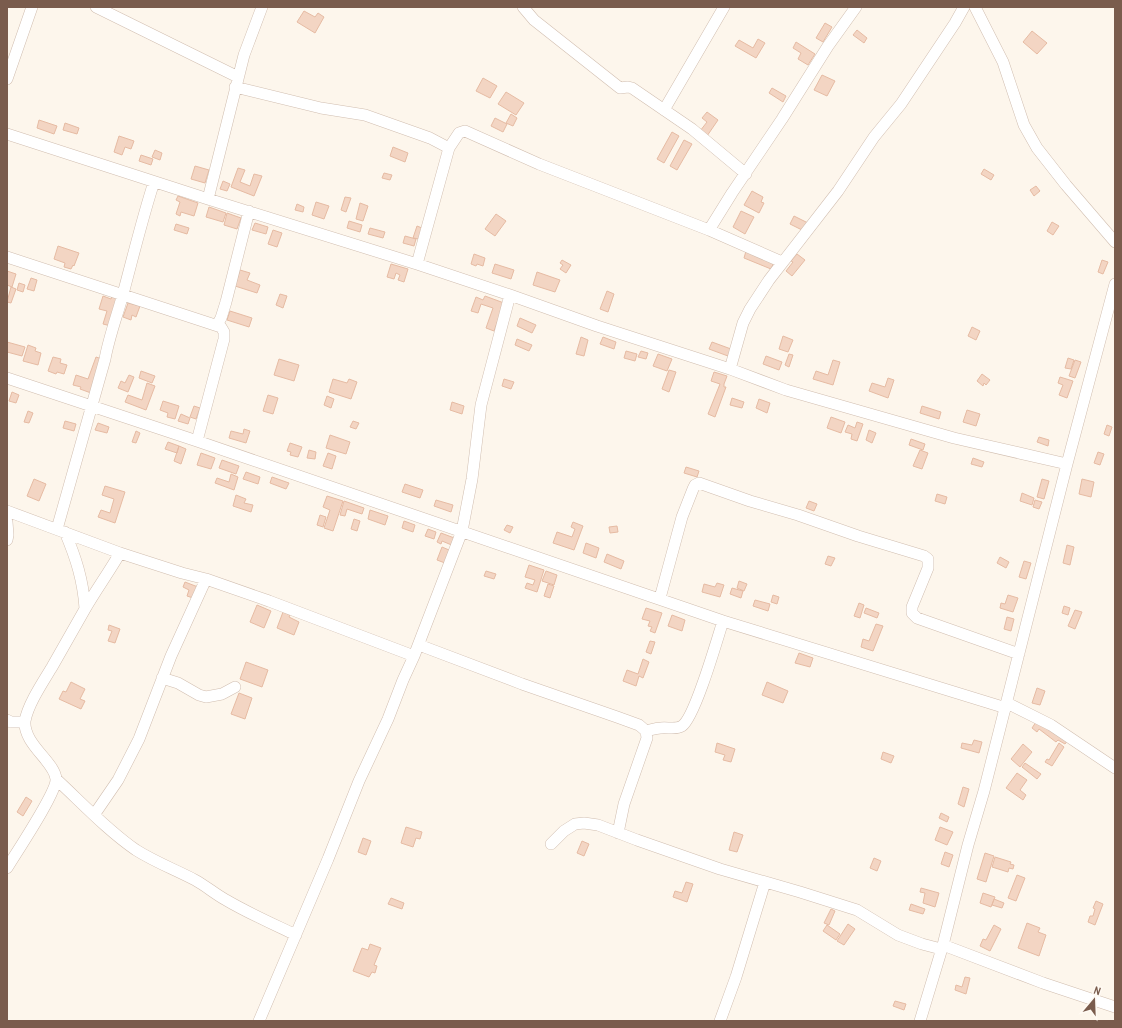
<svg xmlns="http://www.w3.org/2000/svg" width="1122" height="1028" viewBox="0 0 1122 1028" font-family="'Archivo Narrow',sans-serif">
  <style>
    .building { fill: #f3d5c3; stroke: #e6bba3 }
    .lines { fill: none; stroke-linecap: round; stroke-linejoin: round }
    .street-casing { stroke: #d1beb0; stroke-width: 12 }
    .street { stroke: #fff; stroke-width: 11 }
  </style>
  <rect width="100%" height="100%" fill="#fdf6ec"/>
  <!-- building -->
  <path class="building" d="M304,11L315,17L318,13L324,17L315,33L297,22Z
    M825,23L832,27L823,42L816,38Z
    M857,30L867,38L864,43L853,35Z
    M1032,31L1047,43L1037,54L1023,42Z
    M758,39L765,43L756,58L735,46L739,40L753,48Z
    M796,42L815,54L808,65L798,59L801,53L793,48Z
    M822,75L835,81L827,96L814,90Z
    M483,78L497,86L490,98L476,91Z
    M772,88L786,96L783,102L769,93Z
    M506,92L524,103L516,115L498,104Z
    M707,112L718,120L707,136L700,131L707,122L702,118Z
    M511,114L517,118L513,126L506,123Z
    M495,118L507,124L503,132L491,126Z
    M39,120L57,126L54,134L37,128Z
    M65,123L79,128L77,134L63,130Z
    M672,132L679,136L664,163L657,159Z
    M119,136L134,141L131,149L125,147L122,155L114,152Z
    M684,140L692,144L677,170L670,166Z
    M393,147L408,153L405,162L390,156Z
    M155,150L162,153L160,160L152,157Z
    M141,155L153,159L151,165L139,161Z
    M195,166L209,170L205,183L191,179Z
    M238,168L245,170L240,182L250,186L254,174L262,176L254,196L231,187Z
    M984,169L994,175L991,180L981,174Z
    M384,173L392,175L390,180L382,178Z
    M223,181L230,184L227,191L220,189Z
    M1036,186L1040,191L1034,196L1030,190Z
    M752,191L763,197L761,202L764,203L759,213L744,205Z
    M178,196L198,203L194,216L181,212L180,216L176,214L180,202L176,200Z
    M345,197L351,198L346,212L341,210Z
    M316,202L329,206L324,219L312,215Z
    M360,203L368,206L363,221L356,219Z
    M297,204L304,207L303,212L295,210Z
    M209,207L226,213L223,222L206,217Z
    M741,211L754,217L745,234L733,227Z
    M227,213L241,218L237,229L224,225Z
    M496,214L506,221L495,236L485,229Z
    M794,216L808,223L804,231L790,224Z
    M349,221L362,225L360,232L347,228Z
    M1052,222L1059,226L1053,235L1047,231Z
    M255,223L268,227L266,234L252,230Z
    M176,224L189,228L187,234L174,230Z
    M417,226L422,228L419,239L413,238Z
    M370,228L385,232L383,238L368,234Z
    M273,230L282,233L277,247L268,244Z
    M405,236L416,239L414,246L403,243Z
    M58,246L79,253L74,266L73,265L71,269L64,267L65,263L54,259Z
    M746,251L774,262L771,269L744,258Z
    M474,254L485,258L483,266L477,264L476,266L471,264Z
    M797,254L805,260L792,276L786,271L793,262L791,261Z
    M562,260L571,265L566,273L560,269L563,265L560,263Z
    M1102,260L1108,262L1103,274L1098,272Z
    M391,264L408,269L404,282L398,280L400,275L396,273L394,279L387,277Z
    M495,264L514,270L511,279L492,273Z
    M240,270L250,273L247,280L260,285L257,293L235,286Z
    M7,271L16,274L12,287L7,285Z
    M537,272L560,280L555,292L533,285Z
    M31,278L37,280L34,291L27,289Z
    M19,283L25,285L23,292L17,290Z
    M11,287L16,289L11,303L7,302Z
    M607,291L614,294L608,312L600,309Z
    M280,294L287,296L283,308L276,305Z
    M103,296L111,299L112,296L119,298L111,326L103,324L107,311L99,309Z
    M485,296L504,303L494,331L486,328L493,308L481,304L478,313L471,311L476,297L483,300Z
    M128,303L140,306L136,317L132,315L131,320L123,317Z
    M230,311L252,318L249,327L227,320Z
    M520,318L536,325L532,333L517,326Z
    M972,327L980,331L976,340L968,336Z
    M783,336L793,340L788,352L779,349Z
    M581,337L588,340L584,356L576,354Z
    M603,337L616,342L614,349L600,344Z
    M517,339L532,345L529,351L515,345Z
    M7,342L25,347L22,356L7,352Z
    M712,342L731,349L728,356L709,349Z
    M28,345L36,348L35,351L41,353L38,365L23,361Z
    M626,351L637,354L635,361L624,358Z
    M641,351L648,353L646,359L638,357Z
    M658,354L672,359L667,371L653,366Z
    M789,354L793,355L789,367L785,365Z
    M766,356L782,362L779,370L763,364Z
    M53,357L61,359L60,363L67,365L64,374L57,372L56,374L48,371Z
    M96,357L102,359L91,393L80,389L81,387L73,385L76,375L88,379Z
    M1068,358L1074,360L1071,369L1065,368Z
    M279,359L299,365L294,381L274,375Z
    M833,360L840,362L833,385L813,379L816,371L828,375Z
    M1075,360L1081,362L1075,378L1069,376Z
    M669,370L676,372L669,392L662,389Z
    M141,371L155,376L152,383L139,378Z
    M714,372L727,376L724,384V387H726L715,417L708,414L720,384L711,381Z
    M982,374L990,380L986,385L984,383L983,386L977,381Z
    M129,375L134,377L128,392L118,388L121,381L125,383Z
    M1060,377L1073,381L1067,398L1059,395L1063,385L1058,383Z
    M888,378L894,380L888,398L869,391L872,383L885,387Z
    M333,379L347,383L349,379L357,382L351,399L329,392Z
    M504,379L514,382L511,389L502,386Z
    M147,383L155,386L146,410L125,402L128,395L142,400Z
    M12,392L19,395L16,403L9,401Z
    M268,395L278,398L273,414L263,411Z
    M327,396L334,399L331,408L324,405Z
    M732,398L744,402L742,408L730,405Z
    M759,399L770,403L767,413L756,408Z
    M163,401L179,406L175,419L167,417L168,413L160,410Z
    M452,402L464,406L462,414L450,410Z
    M194,406L200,408L196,419L190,417Z
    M922,406L941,412L939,419L920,413Z
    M967,410L980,414L976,426L963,422Z
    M28,411L33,413L29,423L24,422Z
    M181,414L190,418L188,424L178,421Z
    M831,417L845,422L841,433L827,428Z
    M65,421L76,424L74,431L63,428Z
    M353,421L359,423L356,429L350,427Z
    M857,422L863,424L857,441L851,439L852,434L845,432L848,425L855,428Z
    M98,423L109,427L107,433L95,430Z
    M1107,425L1112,427L1109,436L1104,434Z
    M244,429L250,431L246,443L229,438L231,431L243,434Z
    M869,430L876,433L872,443L866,440Z
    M136,431L140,433L136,443L132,442Z
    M330,435L350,442L346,454L326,448Z
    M1039,437L1049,440L1048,446L1037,442Z
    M911,439L925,444L923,450L909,445Z
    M168,442L179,446L177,453L165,449Z
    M290,443L302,447L298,457L290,455L291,452L287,451Z
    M179,446L186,449L181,464L174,461Z
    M309,450L316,452L315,459L307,458Z
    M920,450L928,453L922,469L913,466Z
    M1098,452L1104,454L1100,465L1094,463Z
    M201,453L215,458L211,469L197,465Z
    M328,453L336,456L332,469L323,466Z
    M973,458L984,462L982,467L971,464Z
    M222,460L239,466L236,474L219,468Z
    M686,467L699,471L697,477L684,473Z
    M246,472L260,477L258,484L243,479Z
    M231,474L238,477L234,490L215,483L217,478L229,482Z
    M272,477L289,483L286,489L270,483Z
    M34,479L46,484L39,501L27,496Z
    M1042,479L1049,481L1044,499L1037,497Z
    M1082,479L1094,482L1091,497L1079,494Z
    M405,484L423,490L420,498L402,492Z
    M105,486L125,492L115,523L98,517L101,510L110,513L114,499L102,495Z
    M1022,493L1034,498L1032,505L1020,501Z
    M937,494L947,497L945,504L935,501Z
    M236,495L246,499L244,503L253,505L251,512L233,506Z
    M327,496L343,501L333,531L324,528L330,510L323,507Z
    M436,500L453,505L451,512L434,506Z
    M1035,500L1042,502L1039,509L1033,507Z
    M344,501L364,508L362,514L347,509L345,516L340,515Z
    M809,501L817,504L814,511L806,508Z
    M370,510L388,516L385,525L368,519Z
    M320,515L326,517L323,527L317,525Z
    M354,519L360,521L357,531L351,529Z
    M404,521L415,525L413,532L402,528Z
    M573,522L583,526L574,550L553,543L557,532L572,537L575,529L571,527Z
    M507,525L513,527L510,533L504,530Z
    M617,526L618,532L610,533L609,527Z
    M428,529L436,532L434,539L425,536Z
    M441,533L457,539L454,546L442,541L441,544L437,542Z
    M586,543L599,548L596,558L583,553Z
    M1067,545L1074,547L1070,565L1063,563Z
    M442,547L449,550L445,563L437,560Z
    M607,554L624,561L621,569L604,562Z
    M828,556L835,558L831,566L825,564Z
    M1000,557L1009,562L1006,568L997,563Z
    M1024,561L1031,563L1026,579L1019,577Z
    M529,565L544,570L537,592L525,588L527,583L533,585L535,580L525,577Z
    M486,571L496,574L494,579L484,576Z
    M546,571L557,575L554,585L542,581Z
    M739,581L747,584L744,591L737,588Z
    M185,582L198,587L193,598L187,596L189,590L183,587Z
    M717,583L724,585L720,597L702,592L704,584L715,587Z
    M548,584L554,586L550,598L544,596Z
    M732,588L743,591L741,598L730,594Z
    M773,595L779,597L777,604L771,602Z
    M1008,595L1018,598L1013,612L1000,608L1001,603L1005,604Z
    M755,600L770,604L768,611L753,606Z
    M859,603L864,605L860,618L854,616Z
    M257,605L271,611L264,628L250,622Z
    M1064,606L1070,608L1068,615L1062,613Z
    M646,608L662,613L655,633L650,631L652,627L648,626L650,621L642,619Z
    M866,608L879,613L877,618L864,613Z
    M1075,610L1082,612L1075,629L1068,626Z
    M283,612L290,615L289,617L299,622L294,635L277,628Z
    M672,615L685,620L682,631L668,626Z
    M1007,617L1014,619L1011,631L1004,629Z
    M876,624L883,626L873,651L861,647L863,639L869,641Z
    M109,625L120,629L115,643L108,641L112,631L108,630Z
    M650,641L655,642L651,654L646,652Z
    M799,653L813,658L810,667L795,663Z
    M643,659L649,662L643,678L639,676L636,686L623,681L627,670L638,674Z
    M246,662L268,670L262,687L240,679Z
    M71,682L85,689L80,699L85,701L81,709L59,699L63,691L66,692Z
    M767,682L788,691L783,703L762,695Z
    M1037,688L1045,691L1040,705L1032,703Z
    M239,693L252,698L245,719L231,714Z
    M1036,722L1068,740L1065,744L1058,740L1056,742L1039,729L1037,732L1032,728Z
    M974,740L982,742L979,753L961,748L962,743L972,745Z
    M717,743L735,749L731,762L723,760L725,755L715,752Z
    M1059,743L1064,747L1052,766L1045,762L1047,759L1049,760Z
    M1023,744L1032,752L1020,767L1011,759Z
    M883,752L894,756L891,763L881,759Z
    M1025,763L1041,774L1037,779L1022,767Z
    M1017,773L1027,780L1020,790L1026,795L1023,800L1006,788Z
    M963,787L969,789L964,807L958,804Z
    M26,797L32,801L23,816L17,812Z
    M941,813L949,817L947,822L939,818Z
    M406,827L422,832L420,839L416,838L413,847L401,843Z
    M940,827L953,832L947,845L935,840Z
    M734,832L743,835L737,852L729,850Z
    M363,838L371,841L366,855L358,852Z
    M582,841L589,844L584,856L577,853Z
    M945,852L953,855L949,867L941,864Z
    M985,853L994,856L986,882L977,879Z
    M995,857L1011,862L1010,864L1014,865L1013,869L1009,868L1008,872L992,867Z
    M874,858L881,861L877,871L870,868Z
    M1017,875L1025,878L1016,901L1008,898Z
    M686,882L693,884L687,902L673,897L675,891L682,893Z
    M921,888L939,893L935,907L923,903L925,893L920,892Z
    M983,893L995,897L991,907L980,903Z
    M391,898L404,903L402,909L388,904Z
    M994,899L1004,903L1002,908L992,905Z
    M1096,901L1103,904L1095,925L1088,922L1090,916H1093L1095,909L1093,908Z
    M911,904L925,909L923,914L909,910Z
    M831,909L835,911L829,925L824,923Z
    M1027,923L1040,928L1038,932L1046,935L1039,956L1018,948Z
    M848,924L855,929L844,945L837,941Z
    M827,925L840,934L836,940L823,931Z
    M994,925L1001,929L990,951L980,946L983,939L986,940Z
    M370,944L381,948L374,965L377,966L375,973L372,972L369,977L353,971L362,948L368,950Z
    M965,977L970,978L966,994L955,990L956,985L962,987Z
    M895,1001L906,1004L904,1010L893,1006Z"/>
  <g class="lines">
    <!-- street casing -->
    <g class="street-casing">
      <path id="street" d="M96,7L238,77
        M523,7L534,20L620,88L628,87L632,88L692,129L746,174
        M975,7L1003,62L1024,125L1037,148L1066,185L1115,242
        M7,79L32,7
        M235,87L321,108L365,115L430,138L449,148
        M664,110L724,7
        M7,134L208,199L417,264L510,295L597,326L730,369L786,390L954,438L1067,464
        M208,199L244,55L262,7
        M709,230L732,193L782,119L828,46L856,7
        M7,257L221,327L224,332V339L197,441
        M417,264L449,148L459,133L465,131L539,164L709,230L782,262
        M217,325L221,318L226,302L249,211
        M730,369L743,323L750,309L769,280L838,191L874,137L901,104L955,23L964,7
        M7,378L197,441L723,621L1006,708
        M7,511L120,553L182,573L206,579L269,601L414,656
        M7,522L8,535L7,540
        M57,529L105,359C109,337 117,316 123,294C133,257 142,219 154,182
        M65,532C76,558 83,580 85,608
        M660,598L682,517L693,489L695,485L699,483L750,501L798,515L858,536L924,556L928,559V568L912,607V613L917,618L1019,654
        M419,645L522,684L617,717L639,725L646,731L647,738L624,804L618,833
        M162,678L178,683L199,695L206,697L222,694L235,687
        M1007,703L1051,725L1115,768
        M7,720L11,722H25
        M646,731C651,730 655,728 661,728C667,727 676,730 682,726C695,717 717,640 723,621
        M56,779C82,803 107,830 136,850C155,862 176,870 195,880C206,886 215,894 226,900C248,913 273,924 296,935
        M94,815L118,780L139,739L171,656L206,579
        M551,844L564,831L575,824L584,823L598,825L637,840L720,869L800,892L857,910L898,935L922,944L941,949
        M7,868C16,853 57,792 56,779C55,762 23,744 25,721C28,704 43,682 52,667C63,648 74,628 85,609C96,590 109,572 120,553
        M943,945L1043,983L1115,1007
        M259,1021L328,859L359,781L388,719L403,680L414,656L462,531L472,479L481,405L510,295
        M720,1021L736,977L765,882
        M920,1021L943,945L968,845L984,791L1067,464L1115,284"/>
    </g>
    <!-- street -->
    <use href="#street" class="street"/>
  </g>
  <!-- border -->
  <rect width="1122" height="1028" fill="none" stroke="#7a5c4d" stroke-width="16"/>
  <!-- north arrow -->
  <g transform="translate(1094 1000) rotate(19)" stroke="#fffaf3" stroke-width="3" paint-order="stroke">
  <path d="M0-3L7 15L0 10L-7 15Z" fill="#7a5c4d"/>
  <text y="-6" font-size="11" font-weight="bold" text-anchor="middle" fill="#7a5c4d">N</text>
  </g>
</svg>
